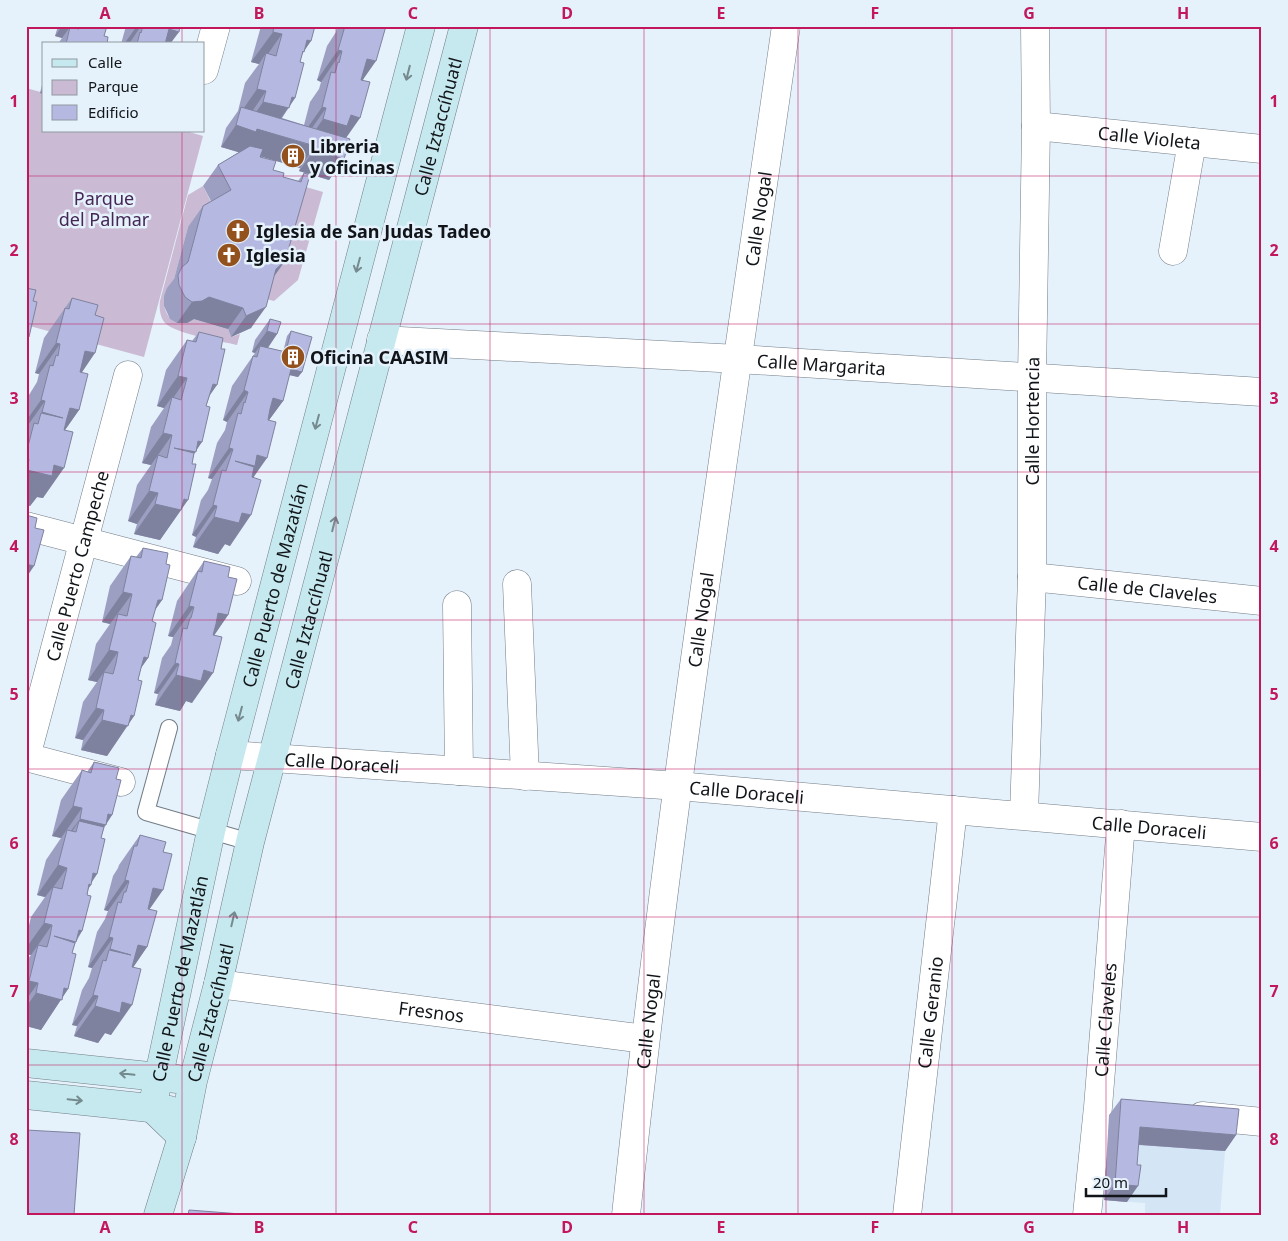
<svg xmlns="http://www.w3.org/2000/svg" width="1288" height="1241" viewBox="0 0 1288 1241" font-family="'Noto Sans',sans-serif">
  <style>
    .built { fill: #d4e5f5 }
    .green { fill: #cabad3 }
    .lines { fill: none; stroke-linecap: round; stroke-linejoin: round }
    .lane-casing { stroke: #737d86; stroke-width: 18 }
    .street-casing { stroke: #737d86; stroke-width: 29 }
    .secondary-casing { stroke: #737d86; stroke-width: 29 }
    .lane { stroke: #fff; stroke-width: 16 }
    .street { stroke: #fff; stroke-width: 28 }
    .secondary { stroke: #c6e9ef; stroke-width: 28 }
    .wall { fill: #9c9fc2 }
    .shaded-wall { fill: #7f829e }
    .building { fill: #b5b9e1; stroke: #7f829e }
    .oneway { stroke: #758a8f }
    .grid { fill: none; stroke: #c2185b; stroke-width: 1; stroke-opacity: 0.55 }
    .labels { text-anchor: middle; dominant-baseline: central; stroke-width: 5; stroke-linejoin: round; paint-order: stroke }
    .street-label { font-size: 18px; fill: #111519; stroke: #e5f1fb }
    .poi-label { font-size: 18px; font-weight: bold; fill: #111519; stroke: #e5f1fb; text-anchor: start }
    .park-label { font-size: 18px; fill: #452655; stroke: #e5f1fb }
    .neatline { fill: none; stroke: #c2185b; stroke-width: 2 }
    .grid-label { font-size: 16px; text-anchor: middle; font-weight: bold; fill: #c2185b }
  </style>
  <rect width="100%" height="100%" fill="#e5f1fb"/>
  <!-- built -->
  <path class="built" d="M1109,1115L1227,1126L1220,1215L1145,1214V1203L1104,1200Z"/>
  <!-- green -->
  <path class="green" d="M26,88L44,93V131H186L203,136L144,357L26,325Z
    M248,170L323,192L298,280L274,301L259,297Z
    M203,186L216,212L188,227L173,283C154,301 168,334 194,319L228,329L231,337L240,334L237,345C221,341 176,334 165,323C160,317 159,308 160,301L188,195Z"/>
  <g class="lines">
    <!-- lane casing -->
    <g class="lane-casing">
      <path id="lane" d="M169,728L146,812L250,842"/>
    </g>
    <!-- street casing -->
    <g class="street-casing">
      <g id="street">
        <path d="M204,70L216,26"/>
        <path id="s1" d="M1036,126L1262,149"/>
        <path d="M1173,251L1192,142"/>
        <path id="s2" d="M381,340L738,359L1262,392"/>
        <path d="M26,526L237,581"/>
        <path id="s3" d="M1032,577L1262,601"/>
        <path d="M517,584L525,776"/>
        <path d="M457,605L459,771"/>
        <path id="s4" d="M230,755L678,786L1262,837"/>
        <path id="s5" d="M121,782L26,757L128,375"/>
        <path id="s6" d="M1024,815L1032,577V378L1036,126L1035,26"/>
        <path id="s7" d="M218,984L645,1039"/>
        <path d="M1202,1116L1262,1122"/>
        <path id="s8" d="M626,1215C668,817 729,422 786,26"/>
        <path id="s9" d="M907,1215L953,810"/>
        <path id="s10" d="M1087,1215L1098,1107L1121,824"/>
      </g>
    </g>
    <!-- secondary casing -->
    <g class="secondary-casing">
      <g id="secondary">
        <path d="M26,1063L177,1079"/>
        <path d="M26,1095L169,1110"/>
        <path id="s11" d="M182,1137L152,1108L211,831L230,755L421,26"/>
        <path id="s12" d="M158,1215L182,1137L193,1081L218,984L250,842L464,26"/>
      </g>
    </g>
    <!-- lane -->
    <use href="#lane" class="lane"/>
    <!-- street -->
    <use href="#street" class="street"/>
    <!-- secondary -->
    <use href="#secondary" class="secondary"/>
  </g>
  <!-- wall -->
  <path class="wall" d="M58,26H108L106,28L104,36L107,44H58L62,38L55,36Z
    M126,26H180L170,44H121Z
    M261,26H315L302,55L300,62L295,98L282,118L304,125L310,102L319,89L321,82L317,80L327,46L336,32L337,26H386L363,80L346,137L344,159L329,180L299,171L300,168L261,156L273,170L283,177L298,181L304,173L285,261L274,276L251,328L231,337L228,329L194,319L187,323H177L170,319L164,306V296L167,288L174,279L188,227L203,206L211,201L203,186L218,165L239,152L221,147L226,128L238,111L245,83L259,64L251,62Z
    M44,77V94L40,93Z
    M72,298L81,373L79,410L65,430L43,498L37,497L30,506L26,505V405L29,395L37,382L39,374L35,373L44,338Z
    M270,319L277,334L268,348L283,352L287,336L291,331L302,372L298,377L289,375L283,401L269,420L253,478L230,546L225,544L218,554L193,547L196,537L192,535L201,500L208,490L212,479L208,478L217,443L225,430L227,422L223,420L232,386L255,353L252,352L255,340Z
    M199,332L210,395L206,406L196,450L194,454L181,510L160,540L134,534L137,524L128,521L137,485L151,465L142,463L151,427L164,408L157,406L166,370L187,340L192,341Z
    M143,548L166,564L162,600L155,610L152,621L148,658L141,668L138,680L134,716L107,756L81,750L83,740L75,738L83,702L97,682L88,680L96,644L110,624L102,622L110,586L131,556L136,557Z
    M204,561L228,577V615L214,635L192,703L186,701L180,711L155,705L158,694L154,693L162,658L171,645L173,637L168,636L177,601Z
    M94,762L116,779L112,815L104,828L101,838L97,874L89,887L87,895L82,931L75,944L72,953L68,989L41,1030L26,1026V961L31,955L26,954V938L31,917L45,897L37,895L46,860L61,838L52,836L61,800L82,770L87,772Z
    M140,835L149,909L147,947L133,967L111,1035L105,1033L98,1043L74,1036L77,1026L72,1025L82,990L89,978L92,968L88,967L97,932L105,919L108,911L104,910L113,876L118,868L119,865Z
    M1121,1099L1236,1135L1225,1151L1139,1145L1127,1202L1104,1200L1109,1115Z"/>
  <!-- shaded-wall -->
  <path class="shaded-wall" d="M62,26H72L69,31L70,27L62,38L55,36Z
    M137,26H141L129,44H124Z
    M169,29L179,32L170,44H158Z
    M273,32L282,34L265,58L266,53L259,64L251,62Z
    M307,40L311,41L283,82Z
    M338,50L342,51L321,82L317,80Z
    M367,59L376,61L355,91Z
    M44,87V94L40,93Z
    M257,89L266,91L245,122L239,115Z
    M292,97L295,98L271,133L306,144L323,119L351,115L360,118L339,148L344,159L329,180L299,171L314,150L315,146L300,168L242,151L241,153L221,147L236,125L245,128L263,102Z
    M322,107L326,108L305,138L301,137Z
    M285,261L270,282L276,269Z
    M209,297L243,308L228,329L194,319L187,323H177L192,302Z
    M266,307L251,328L231,337L246,316Z
    M267,331L277,334L262,356L260,346L255,353L252,352Z
    M56,343L60,344L39,374L35,373Z
    M85,351L95,353L74,384Z
    M281,366L302,372L298,377L277,372Z
    M178,376L187,378L171,401L172,397L164,408L157,406Z
    M213,384L217,385L196,415Z
    M244,390L248,392L227,422L223,420Z
    M273,398L283,401L261,431Z
    M41,400L45,401L26,428V421Z
    M70,408L79,410L58,440L38,424L41,414L42,412Z
    M163,433L172,435L151,465L142,463Z
    M198,441L202,442L175,482L153,478Z
    M229,448L233,449L212,479L208,478Z
    M257,455L267,458L246,488L235,461Z
    M54,465L64,468L43,498L37,497L30,506L26,505V470Z
    M149,491L158,493L137,524L128,521Z
    M184,499L188,500L160,540L134,534L155,504Z
    M213,505L217,506L196,537L192,535Z
    M242,513L251,515L230,546L225,544L218,554L193,547L214,517Z
    M26,564L34,566L26,578Z
    M123,592L132,594L110,624L102,622Z
    M158,600H162L141,630Z
    M189,606L194,607L173,637L168,636Z
    M218,613L228,615L207,646Z
    M109,650L118,652L97,682L88,680Z
    M144,657L148,658L127,688Z
    M175,663L179,664L158,694L154,693Z
    M204,670L213,673L192,703L186,701L180,711L155,705L176,675Z
    M96,708L104,710L83,740L75,738Z
    M131,715L134,716L107,756L81,750L102,720Z
    M73,806L82,808L61,838L52,836Z
    M108,814L112,815L85,855L79,821L64,844V840L80,819Z
    M58,865L67,868L52,889L53,887L45,897L37,895Z
    M93,873L97,874L90,884L91,885L70,915Z
    M125,880L129,881L108,911L104,910Z
    M153,888L163,890L142,920Z
    M44,923L52,925L31,955L26,954V948Z
    M79,930L82,931L55,972L47,947Z
    M109,937L113,938L92,968L88,967Z
    M138,945L147,947L126,978L106,961L109,951L110,949Z
    M29,981L38,983L26,1000V985Z
    M64,988L68,989L41,1030L26,1026V1007L36,993Z
    M93,995L98,996L77,1026L72,1025Z
    M122,1002L132,1005L111,1035L105,1033L98,1043L74,1036L95,1006Z
    M1140,1127L1236,1135L1225,1151L1129,1144Z
    M1115,1184L1138,1186L1127,1202L1104,1200Z"/>
  <!-- building -->
  <path class="building" d="M80,26H107L104,36L108,37L107,44H66L70,27L79,29Z
    M143,26H180L179,32L169,29L165,44H133V43L137,44L140,32L141,33Z
    M274,26H315L311,41L307,40L304,52L303,51L300,62L304,63L295,98L292,97L289,108L263,102L266,91L257,89L266,53L276,56L282,34L273,32Z
    M345,26H386L376,61L367,59L361,80L370,82L360,118L351,115L347,126L323,119L326,108L322,107L331,72L335,73L338,62L339,63L342,51L338,50Z
    M241,107L350,139L344,159L314,150L315,146L257,129L256,132L236,125Z
    M250,146L263,149L260,157L276,161L273,170L284,173L283,177L301,182L304,173L310,175L285,261L276,269L266,307L246,316L243,308L209,297L202,301L192,302L185,297L179,285L178,275L182,267L188,262L203,206L231,190L218,165Z
    M26,288L36,290L33,301L37,302L29,337H26Z
    M72,298L98,305L95,315L104,318L95,353L85,351L80,372L88,374L79,410L70,408L67,418L64,430L73,432L64,468L54,465L52,476L27,470L29,459L26,458V454L34,423L38,424L41,413L63,418L42,412L45,401L41,400L50,365L53,366L56,355L58,356L60,344L56,343L65,308L69,309Z
    M270,319L281,322L277,334L267,331Z
    M291,331L312,337L302,372L291,369L292,365L283,363Z
    M199,332L223,338L221,349H225L217,385L213,384L206,406L210,407L202,442L198,441L196,452L174,448L194,453L192,464H196L188,500L184,499L181,510L155,504L158,493L149,491L158,455L167,458L172,435L163,433L172,397L181,400L187,378L178,376L187,340L196,342Z
    M260,346L286,352L283,363L292,365L283,401L273,398L270,409L268,420L276,422L267,458L257,455L255,466L235,461L254,467L252,477L261,480L251,515L242,513L239,523L214,517L217,506L213,505L222,470L226,471L233,449L229,448L238,413L241,414L244,402L245,403L248,392L244,390L253,356L257,357Z
    M26,515L37,518L35,528L44,530L34,566L26,564Z
    M143,548L168,553L166,564L170,565L162,600H158L152,621L156,623L148,658L144,657L141,668L138,680L142,681L134,716L131,715L128,726L102,720L104,710L96,708L104,672L113,674L116,663L118,652L109,650L118,614L127,616L132,594L123,592L131,556L141,558Z
    M204,561L230,567L228,577L237,579L228,615L218,613L216,624L213,635L222,637L213,673L204,670L201,681L176,675L179,664L175,663L183,628L187,629L190,618H191L194,607L189,606L198,571L202,572Z
    M26,587L28,588L26,596Z
    M94,762L119,768L116,779L121,780L112,815L108,814L106,825L80,819L82,808L73,806L82,770L91,773Z
    M79,821L104,827L101,838L105,839L97,874L93,873L91,885L89,884L87,895L91,896L82,931L79,930L76,942L54,936L75,943L72,953L76,954L68,989L64,988L62,1000L36,993L38,983L29,981L38,945L47,947L50,936L52,925L44,923L53,887L62,889L67,868L58,865L67,830L76,832Z
    M140,835L166,842L163,852L172,854L163,890L153,888L148,909L157,911L147,947L138,945L132,967L141,969L132,1005L122,1002L120,1013L95,1006L98,996L93,995L103,960L106,961L109,950L131,955L110,949L113,938L109,937L118,902L121,903L124,892H126L129,881L125,880L134,846H137Z
    M1121,1099L1239,1109L1236,1135L1140,1127L1137,1165H1141L1138,1186L1115,1184Z
    M26,1130L80,1133L74,1215H26Z
    M189,1210L254,1215H188Z"/>
  <!-- one-way arrows -->
  <defs><path id="oneway-shaft" d="M-6 0H5M1.5-3L5.5 0L1.5 3" fill="none" stroke-width="1.6" stroke-linecap="round" stroke-linejoin="round" transform="scale(1.25)"/></defs>
  <g class="oneway">
    <use href="#oneway-shaft" transform="translate(408 73) rotate(104)"/>
    <use href="#oneway-shaft" transform="translate(358 265) rotate(105)"/>
    <use href="#oneway-shaft" transform="translate(317 422) rotate(105)"/>
    <use href="#oneway-shaft" transform="translate(334 524) rotate(-76)"/>
    <use href="#oneway-shaft" transform="translate(240 714) rotate(105)"/>
    <use href="#oneway-shaft" transform="translate(233 919) rotate(-77)"/>
    <use href="#oneway-shaft" transform="translate(127 1074) rotate(-174)"/>
    <use href="#oneway-shaft" transform="translate(75 1100) rotate(6)"/>
  </g>
  <!-- grid -->
  <path class="grid" d="M182,26V44M336,26V1215M490,26V1215M644,26V1215M798,26V1215M952,26V1215M1106,26V1215M182,131V1215M26,176H1262M26,324H1262M26,472H1262M26,620H1262M26,769H1262M26,917H1262M26,1065H1262"/>
  <!-- icons -->
  <defs>
    <g id="building-disc" transform="scale(1.25)"><circle r="9.5" fill="#93511d" stroke="#e5f1fb"/><path d="M-4-6H4V6H1V3H-1V6H-4ZM-2.5-4.3h1.7v1.8h-1.7ZM.8-4.3h1.7v1.8H.8ZM-2.5-1h1.7V.8h-1.7ZM.8-1h1.7V.8H.8Z" fill="#fff"/></g>
    <g id="church-disc" transform="scale(1.25)"><circle r="9.5" fill="#93511d" stroke="#e5f1fb"/><path d="M-1.2-6h2.4v3.5h3.3v2.4h-3.3V6h-2.4V-.1h-3.3v-2.4h3.3Z" fill="#fff"/></g>
  </defs>
  <g fill-rule="evenodd">
    <use href="#building-disc" x="293" y="156"/>
    <use href="#church-disc" x="238" y="231"/>
    <use href="#church-disc" x="229" y="255"/>
    <use href="#building-disc" x="293" y="357"/>
  </g>
  <g class="labels">
    <!-- street labels -->
    <g class="street-label">
      <text stroke="none"><textPath href="#s12" startOffset="1124">Calle Iztaccíhuatl</textPath></text>
      <text stroke="none"><textPath href="#s1" startOffset="114">Calle Violeta</textPath></text>
      <text stroke="none"><textPath href="#s8" startOffset="1005">Calle Nogal</textPath></text>
      <text stroke="none"><textPath href="#s2" startOffset="441">Calle Margarita</textPath></text>
      <text stroke="none"><textPath href="#s6" startOffset="394">Calle Hortencia</textPath></text>
      <text stroke="none"><textPath href="#s5" startOffset="296">Calle Puerto Campeche</textPath></text>
      <text stroke="none"><textPath href="#s11" startOffset="579">Calle Puerto de Mazatlán</textPath></text>
      <text stroke="none"><textPath href="#s3" startOffset="116">Calle de Claveles</textPath></text>
      <text stroke="none"><textPath href="#s12" startOffset="614">Calle Iztaccíhuatl</textPath></text>
      <text stroke="none"><textPath href="#s8" startOffset="600">Calle Nogal</textPath></text>
      <text stroke="none"><textPath href="#s4" startOffset="112">Calle Doraceli</textPath></text>
      <text stroke="none"><textPath href="#s4" startOffset="518">Calle Doraceli</textPath></text>
      <text stroke="none"><textPath href="#s4" startOffset="922">Calle Doraceli</textPath></text>
      <text stroke="none"><textPath href="#s11" startOffset="174">Calle Puerto de Mazatlán</textPath></text>
      <text stroke="none"><textPath href="#s7" startOffset="215">Fresnos</textPath></text>
      <text stroke="none"><textPath href="#s9" startOffset="204">Calle Geranio</textPath></text>
      <text stroke="none"><textPath href="#s12" startOffset="209">Calle Iztaccíhuatl</textPath></text>
      <text stroke="none"><textPath href="#s10" startOffset="196">Calle Claveles</textPath></text>
      <text stroke="none"><textPath href="#s8" startOffset="195">Calle Nogal</textPath></text>
    </g>
    <!-- poi labels -->
    <g class="poi-label">
      <text x="310" y="146">Libreria<tspan x="310" dy="21">y oficinas</tspan></text>
      <text x="256" y="231">Iglesia de San Judas Tadeo</text>
      <text x="246" y="255">Iglesia</text>
      <text x="310" y="357">Oficina CAASIM</text>
    </g>
    <!-- park labels -->
    <g class="park-label">
      <text x="104" y="198">Parque<tspan x="104" dy="21">del Palmar</tspan></text>
    </g>
  </g>
  <!-- border -->
  <rect width="1288" height="1241" fill="none" stroke="#e5f1fb" stroke-width="55"/>
  <!-- legend -->
  <rect x="42" y="42" width="162" height="90" fill="#e5f1fb" stroke="#9099a1"/>
  <rect x="52" y="59" width="25" height="8" fill="#c6e9ef" stroke="#9099a1"/>
  <text x="88" y="68" font-size="15" fill="#111519">Calle</text>
  <rect x="52" y="80" width="25" height="15" fill="#cabad3" stroke="#9099a1"/>
  <text x="88" y="92" font-size="15" fill="#111519">Parque</text>
  <rect x="52" y="105" width="25" height="15" fill="#b5b9e1" stroke="#9099a1"/>
  <text x="88" y="118" font-size="15" fill="#111519">Edificio</text>
  <!-- scale -->
  <path d="M1086 1188v8h80v-8" fill="none" stroke="#111519" stroke-width="2.5"/>
  <text x="1093" y="1188" font-size="15" fill="#111519" stroke="#e5f1fb" stroke-width="4" paint-order="stroke">20 m</text>
  <rect x="28" y="28" width="1232" height="1186" class="neatline"/>
  <g class="grid-label">
    <text x="105" y="19">A</text>
    <text x="259" y="19">B</text>
    <text x="413" y="19">C</text>
    <text x="567" y="19">D</text>
    <text x="721" y="19">E</text>
    <text x="875" y="19">F</text>
    <text x="1029" y="19">G</text>
    <text x="1183" y="19">H</text>
    <text x="14" y="107">1</text>
    <text x="1274" y="107">1</text>
    <text x="14" y="256">2</text>
    <text x="1274" y="256">2</text>
    <text x="14" y="404">3</text>
    <text x="1274" y="404">3</text>
    <text x="14" y="552">4</text>
    <text x="1274" y="552">4</text>
    <text x="14" y="700">5</text>
    <text x="1274" y="700">5</text>
    <text x="14" y="849">6</text>
    <text x="1274" y="849">6</text>
    <text x="14" y="997">7</text>
    <text x="1274" y="997">7</text>
    <text x="14" y="1145">8</text>
    <text x="1274" y="1145">8</text>
    <text x="105" y="1233">A</text>
    <text x="259" y="1233">B</text>
    <text x="413" y="1233">C</text>
    <text x="567" y="1233">D</text>
    <text x="721" y="1233">E</text>
    <text x="875" y="1233">F</text>
    <text x="1029" y="1233">G</text>
    <text x="1183" y="1233">H</text>
  </g>
</svg>
